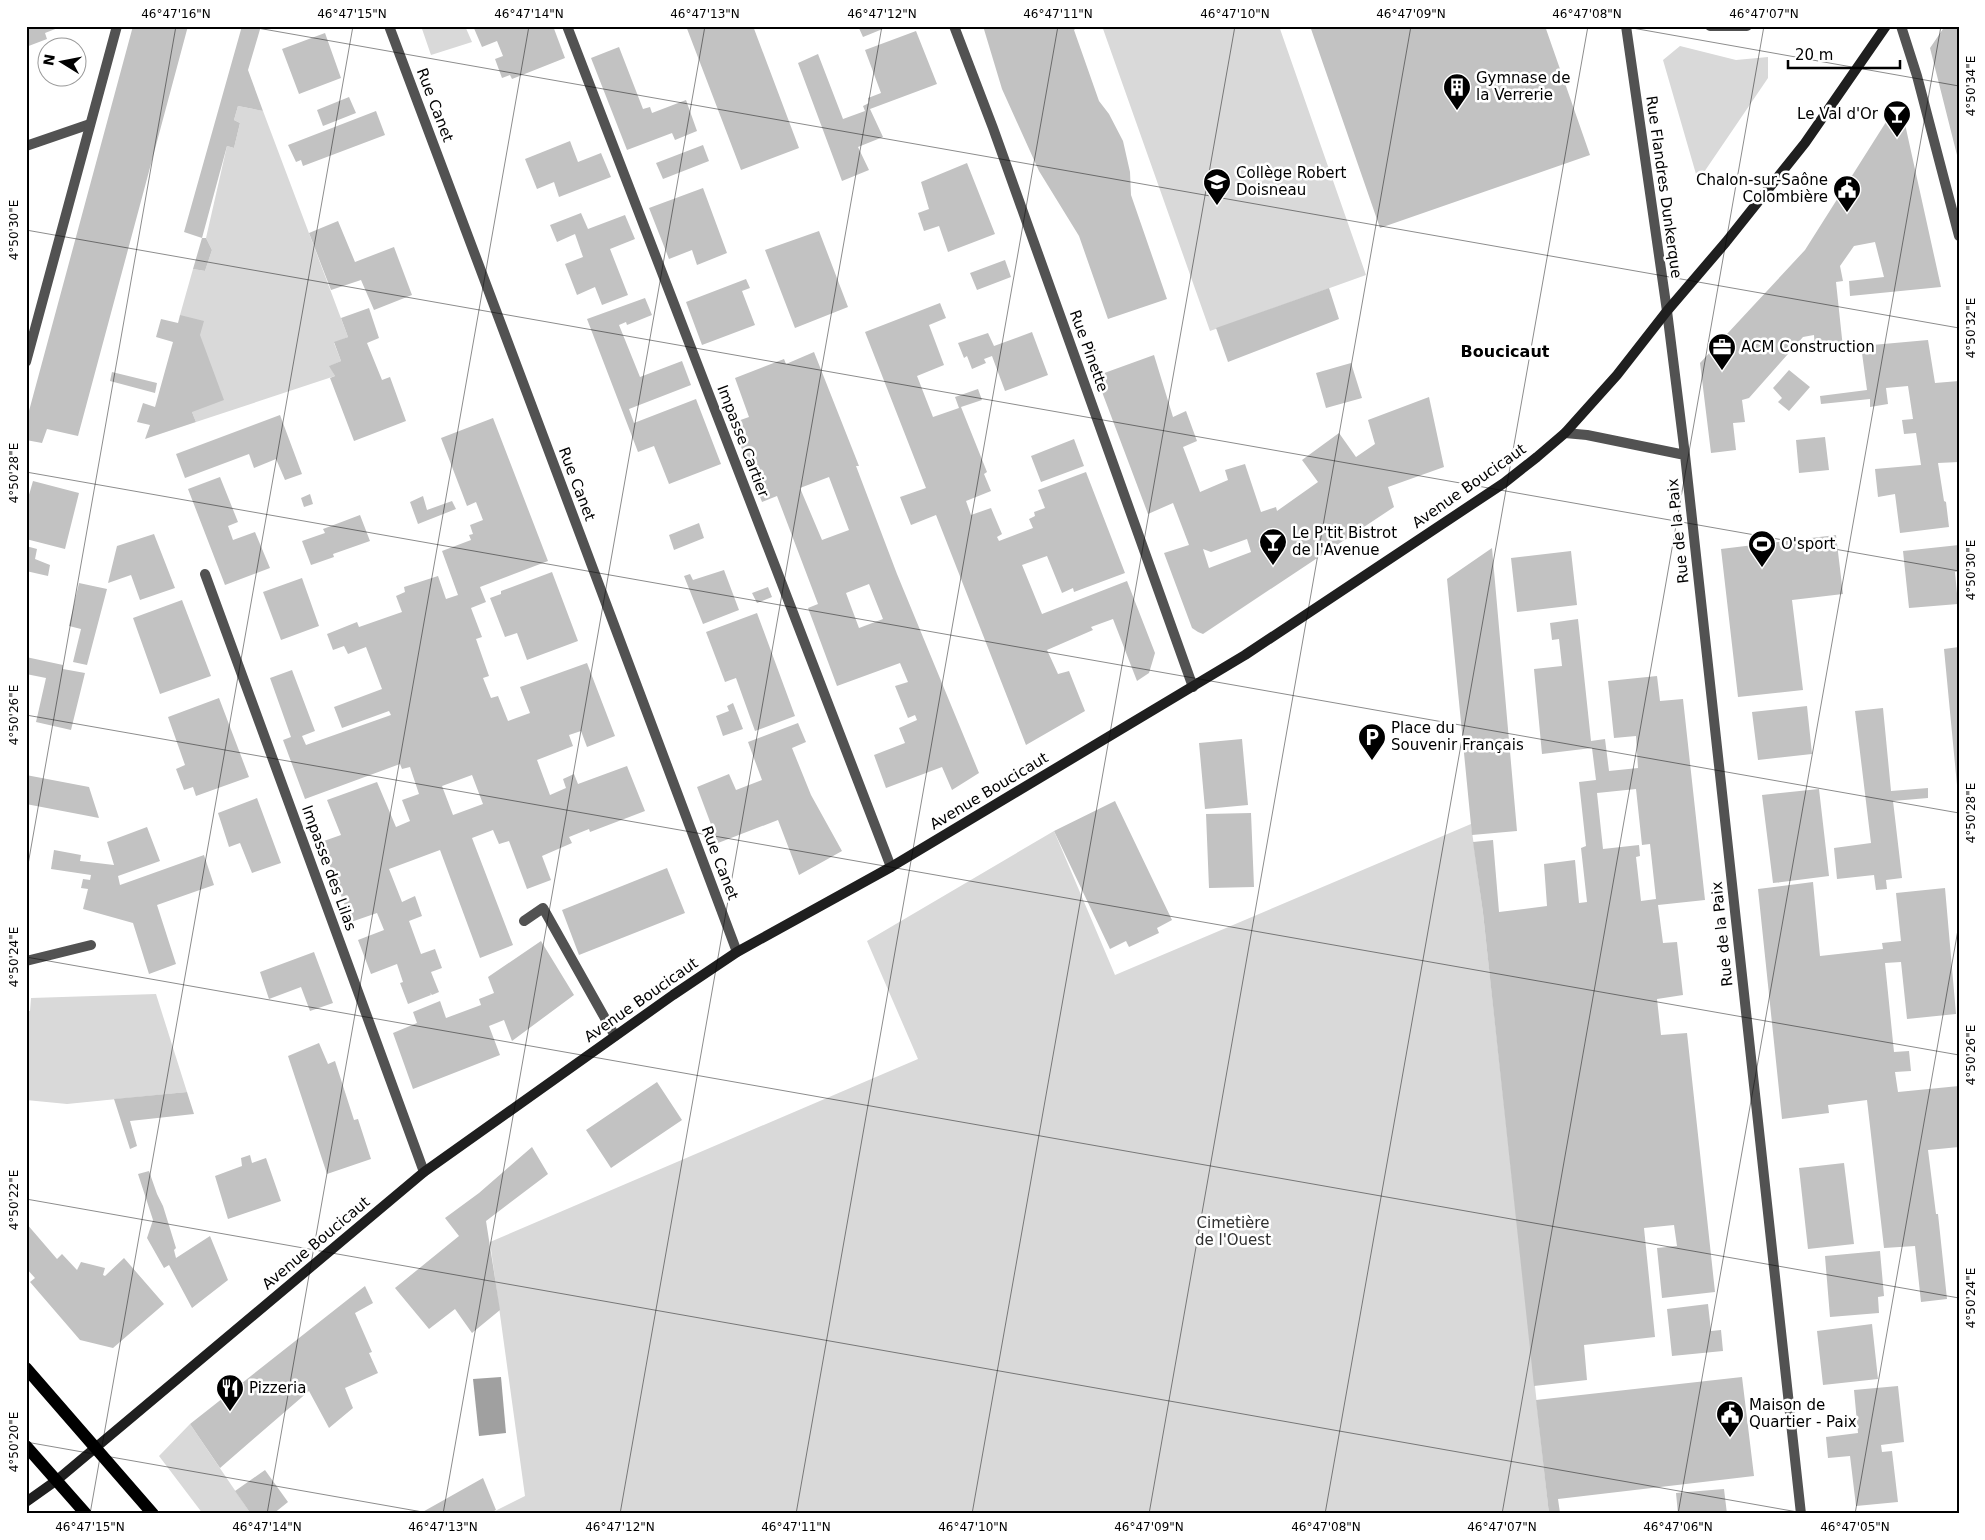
<svg xmlns="http://www.w3.org/2000/svg" width="1985" height="1540" viewBox="0 0 1985 1540" font-family="'DejaVu Sans',sans-serif">
  <style>
    .green { fill: #d9d9d9 }
    .water { fill: #a0a0a0 }
    .building { fill: #c2c2c2; fill-rule: evenodd }
    .lines { fill: none; stroke-linecap: round; stroke-linejoin: round }
    .lane { stroke: #525252; stroke-width: 10 }
    .street { stroke: #525252; stroke-width: 10 }
    .secondary { stroke: #1f1f1f; stroke-width: 10 }
    .primary { stroke: #000; stroke-width: 12 }
    .ticks { fill: none; stroke: #000; stroke-width: 1; stroke-opacity: 0.45 }
    .labels { text-anchor: middle; dominant-baseline: central; stroke-width: 5; stroke-linejoin: round; paint-order: stroke }
    .poi-label { font-size: 15px; fill: #000; stroke: #fff; text-anchor: start }
    .street-label { font-size: 15px; fill: #000; stroke: #fff }
    .park-label { font-size: 15px; fill: #303030; stroke: #fff }
    .neighbourhood-label { font-size: 16px; font-weight: bold; fill: #000; stroke: #fff }
    .neatline { fill: none; stroke: #000; stroke-width: 2 }
    .ticks-label { font-size: 12px; text-anchor: middle; fill: #000 }
  </style>
  <rect width="100%" height="100%" fill="#fff"/>
  <!-- green -->
  <path class="green" d="M421,26H465L472,42L431,55Z
    M1102,26H1279L1366,275L1210,331Z
    M1680,46L1736,60L1768,57V78L1698,181L1663,60Z
    M238,106L263,111L348,337L334,343L341,361L330,366L335,376L196,422L192,412L180,315L193,269L205,271L212,250L206,238L227,146L234,148L240,123L234,120Z
    M1471,824L1483,913L1549,1514H489L525,1496L490,1242L918,1059L867,941L1054,831L1115,975Z
    M156,994L187,1092L67,1104L26,1100V1011H30L31,998Z
    M190,1424L251,1514H203L159,1456Z"/>
  <!-- water -->
  <path class="water" d="M501,1377L506,1433L479,1436L473,1379Z"/>
  <!-- building -->
  <path class="building" d="M26,26H63L45,33L47,39L26,47Z
    M133,26H188L78,436L47,429L42,443L26,440V422Z
    M242,26H261L248,70L263,111L238,106L234,120L240,123L234,148L227,146L202,238H206L212,250L205,271L193,269L202,238L184,232Z
    M473,26H553L565,58L512,79L510,75L502,78L495,59L503,56L497,41L482,47Z
    M686,26H753L799,148L741,170Z
    M858,26H890L863,37Z
    M983,26H1078L1074,30L1099,101L1109,114L1123,141L1130,172L1131,195L1167,299L1108,319L1079,236L1039,171L1002,89Z
    M1310,26H1545L1590,155L1380,228Z
    M1945,26H1959L1958,159L1930,48Z
    M916,31L937,84L870,109L883,137L858,147L869,170L842,181L798,63L818,54L843,119L865,111L863,106L869,103L868,98L881,93L865,50Z
    M325,33L341,78L299,94L282,49Z
    M619,47L643,109L650,107L652,113L686,100L697,131L675,140L672,133L627,150L591,58Z
    M349,97L356,113L323,126L317,110Z
    M376,111L385,135L303,166L301,160L296,162L288,145Z
    M1886,122L1905,124L1941,287L1850,296L1849,281L1884,277L1875,242L1854,246L1840,266L1843,281L1836,282L1843,348L1815,351L1814,335L1803,337L1749,398L1742,400L1745,422L1733,423L1736,450L1711,453L1700,363L1805,250Z
    M570,141L578,162L601,153L611,177L559,197L554,182L537,189L525,159Z
    M703,145L709,161L663,179L656,163Z
    M967,163L995,234L948,252L939,226L924,231L918,213L929,209L921,182Z
    M703,188L727,253L697,265L692,250L669,259L649,208Z
    M581,213L588,229L625,215L635,239L610,249L628,295L602,305L595,287L577,295L565,264L583,257L575,234L557,242L550,225Z
    M338,221L355,262L394,247L412,295L374,310L361,280L331,290L309,233Z
    M819,231L848,307L795,328L765,250Z
    M1005,260L1011,277L977,290L970,273Z
    M746,279L750,288L742,291L755,325L702,345L686,302Z
    M1329,288L1339,319L1228,362L1216,328Z
    M645,298L652,315L627,325L626,322L619,325L640,377L682,361L691,385L629,409L634,423L696,399L721,464L669,484L654,446L638,452L587,319Z
    M940,303L946,318L929,325L944,365L917,376L933,417L959,408L955,397L978,389L982,400L961,407L987,472L984,474L991,491L966,501L971,515L991,508L1002,534L997,537L999,541L1033,528L1029,519L1035,516L1034,512L1045,508L1038,490L1086,472L1125,573L1074,592L1073,588L1062,593L1047,556L1022,565L1042,614L1127,581L1155,653L1149,673L1137,681L1113,619L1091,627L1093,630L1047,650L1058,674L1069,671L1085,711L1026,745L936,515L911,525L900,497L926,488L865,332Z
    M369,308L379,338L367,343L382,380L390,377L406,421L354,441L330,378L335,376L329,366L341,361L334,342L348,337L341,318Z
    M180,315L204,321L200,335L224,400L192,412L196,422L145,439L150,425L137,422L143,403L155,407L173,342L156,337L161,319L178,323Z
    M1032,332L1048,375L1005,391L992,356L984,359L986,363L972,369L967,356L964,358L958,343L988,333L994,346Z
    M1928,340L1935,383L1959,381V462L1938,463L1944,501L1946,502L1949,527L1900,533L1895,494L1878,497L1875,469L1921,465L1916,433L1904,434L1902,420L1913,419L1908,386L1886,388L1888,404L1870,407V399L1821,404L1820,396L1867,390L1861,346Z
    M814,352L859,466H856L897,574L979,773L952,790L942,767L886,788L874,755L905,743L899,728L917,720L915,715L908,718L895,686L908,682L900,663L837,686L808,608L818,604L777,496L762,502L732,423L749,417L735,378L784,359L786,364ZM829,477L849,530L822,540L800,488ZM869,584L883,619L859,628L846,593Z
    M1154,355L1173,417L1186,411L1197,441L1183,447L1200,492L1228,480L1225,470L1245,464L1261,512L1276,507L1277,511L1318,482L1302,460L1339,433L1356,457L1375,444L1368,420L1429,397L1444,467L1388,487L1394,507L1203,634L1198,632L1192,628L1164,553L1189,545L1173,503L1148,514L1096,376ZM1247,539L1251,552L1209,568L1203,549L1211,552Z
    M1351,363L1362,398L1326,408L1316,373Z
    M1789,370L1810,387L1789,411L1778,402L1782,398L1773,388Z
    M112,372L157,383L155,393L110,381Z
    M280,415L302,474L285,480L276,459L254,468L249,454L185,478L176,454Z
    M493,418L548,561L480,587L486,602L471,608L482,637L476,639L489,676L483,678L491,698L498,696L508,721L530,713L520,687L587,663L615,736L587,747L581,731L569,735L573,746L537,760L550,795L566,788L563,779L574,774L578,784L627,766L645,811L590,832L589,829L569,837L572,843L542,856L551,880L527,889L509,841L499,844L493,830L472,838L513,945L480,958L440,850L389,869L402,902L415,896L422,916L409,921L421,954L435,949L442,968L431,972L439,992L432,995L430,993L431,995L408,1004L400,983L403,982L397,964L371,974L358,940L384,930L377,913L351,922L321,842L341,835L327,800L377,782L396,827L410,821L402,800L419,794L410,767L402,769L400,764L305,799L283,740L291,737L270,678L292,670L315,731L302,736L306,745L391,715L389,711L342,728L334,707L382,689L366,647L348,654L344,646L333,650L327,634L357,622L359,627L402,612L396,596L405,592L404,587L438,576L446,599L458,595L442,551L471,540L469,535L473,534L470,525L483,520L476,502L467,506L441,438ZM472,775L483,804L453,815L442,786Z
    M1825,437L1829,470L1799,473L1796,440Z
    M1074,439L1084,466L1041,482L1031,456Z
    M220,477L238,522L228,526L233,540L255,532L270,568L225,585L188,489Z
    M33,481L79,493L65,549L26,539V505Z
    M310,494L313,504L304,507L301,498Z
    M423,496L427,510L452,501L456,509L418,524L410,502Z
    M360,515L370,541L333,554L334,557L311,565L302,541L325,533L323,529Z
    M699,523L704,538L674,550L669,535Z
    M154,534L175,588L140,600L131,575L108,583L117,546Z
    M1836,535L1843,594L1792,600L1803,690L1738,697L1721,549Z
    M1959,545V571L1955,572L1958,604L1909,608L1903,551Z
    M26,546L37,549L35,559L50,565L48,576L26,571Z
    M1492,548L1517,831L1472,835L1447,579Z
    M1571,551L1577,605L1517,612L1511,558Z
    M724,570L739,610L703,624L684,576L690,574L693,580Z
    M552,572L578,641L527,660L517,633L505,637L490,598L501,594V591Z
    M302,578L319,626L281,640L263,592Z
    M79,583L107,589L87,665L73,662L81,629L69,626Z
    M768,587L772,597L757,603L752,593Z
    M182,600L211,676L160,694L133,618Z
    M757,613L795,716L755,731L736,678L725,682L706,632Z
    M1578,619L1591,741L1605,739L1609,771L1638,768L1636,736L1614,738L1608,681L1657,676L1660,701L1683,699L1705,900L1658,905L1663,943L1677,942L1683,995L1657,999L1661,1035L1687,1033L1715,1292L1662,1298L1657,1248L1677,1246L1674,1225L1644,1228L1655,1337L1584,1345L1587,1380L1534,1386L1483,913L1473,842L1493,840L1499,912L1547,906L1544,864L1575,860L1579,903L1587,902L1581,848L1586,846L1579,782L1596,780L1592,748L1542,754L1534,669L1562,666L1559,639L1552,640L1550,623ZM1636,789L1642,845L1650,844L1656,899L1641,901L1636,857L1640,856L1639,845L1603,849L1597,793Z
    M1959,647V785H1957L1944,649Z
    M26,657L63,665V669L85,673L71,730L36,722L46,678L26,674Z
    M219,698L249,777L196,796L193,787L184,790L176,769L185,765L168,717Z
    M733,703L743,729L723,736L716,716L729,711L727,706Z
    M1807,706L1812,754L1758,760L1752,712Z
    M1883,708L1891,791L1928,788V798L1893,801L1902,878L1886,880L1887,889L1876,890L1874,875L1837,879L1834,848L1871,843L1855,711Z
    M798,723L806,742L792,748L811,795L842,851L799,875L778,820L718,843L697,787L729,774L736,790L762,780L748,742Z
    M1242,739L1248,805L1205,809L1199,743Z
    M26,775L89,787L99,818L26,804Z
    M1819,789L1829,876L1773,883L1762,795Z
    M257,798L281,863L252,873L240,843L229,847L218,813Z
    M1115,801L1172,920L1157,928L1159,933L1129,947L1126,941L1110,949L1054,831Z
    M1251,813L1254,887L1209,888L1206,814Z
    M147,827L160,861L118,876L120,885L204,855L214,885L157,905L176,964L149,974L133,923L83,909L88,889L81,888L83,879L90,880L91,875L51,869L54,850L81,855L80,861L114,865L107,842Z
    M667,868L685,913L579,955L562,910Z
    M1813,882L1820,956L1883,949L1882,943L1901,941L1896,893L1945,888L1956,1014L1907,1019L1901,962L1885,963L1894,1052L1909,1051L1911,1071L1895,1072L1898,1092L1959,1086V1147L1928,1150L1936,1214H1938L1947,1299L1921,1302L1915,1246L1884,1248L1867,1100L1828,1105L1829,1113L1782,1119L1758,889Z
    M541,941L574,995L512,1041L504,1020L489,1026L500,1055L413,1089L393,1033L417,1023L413,1012L440,1001L446,1018L481,1005L479,999L494,993L488,977Z
    M314,952L333,1003L310,1011L301,987L269,999L260,972Z
    M319,1043L328,1064L335,1061L354,1120L358,1119L371,1159L327,1174L288,1056Z
    M657,1082L682,1120L611,1168L586,1130Z
    M187,1092L194,1114L130,1121L137,1146L130,1149L114,1099Z
    M532,1147L548,1174L486,1221L500,1310L472,1333L455,1309L429,1329L395,1288L459,1236L445,1218L479,1193Z
    M250,1155L252,1163L266,1158L281,1201L228,1219L215,1176L242,1166L241,1158Z
    M1844,1163L1854,1244L1808,1249L1799,1168Z
    M149,1171L157,1194L163,1206L176,1248L174,1250L176,1258L210,1236L228,1280L192,1308L169,1265L164,1268L147,1238L153,1220L138,1174Z
    M26,1223L57,1259L62,1254L77,1270L81,1262L105,1268L103,1275L105,1276L124,1258L164,1304L113,1348L80,1340L30,1282L35,1278L26,1268Z
    M1880,1251L1884,1296L1878,1297L1879,1313L1830,1317L1825,1256Z
    M365,1286L373,1303L355,1313L372,1352L369,1353L378,1373L345,1388L353,1408L329,1428L309,1391L220,1468L190,1424Z
    M1708,1304L1711,1331L1721,1330L1723,1351L1672,1356L1667,1309Z
    M1872,1324L1878,1379L1823,1385L1817,1331Z
    M1742,1377L1754,1476L1558,1499L1560,1513L1549,1514L1536,1400Z
    M1898,1386L1904,1442L1881,1445L1882,1452L1892,1451L1898,1502L1856,1506L1850,1456L1828,1458L1826,1437L1858,1433L1854,1390Z
    M265,1470L288,1502L273,1514H251L235,1491Z
    M483,1478L496,1510L489,1514H419Z
    M1724,1489L1727,1514H1678L1676,1493Z"/>
  <g class="lines">
    <!-- lane -->
    <path class="lane" d="M26,146L90,124
      M524,921L543,908L615,1036
      M26,961L91,945"/>
    <!-- street -->
    <path class="street" d="M389,26L737,952
      M567,26L891,867
      M954,26L993,128L1193,687
      M1626,26L1667,311L1685,455L1801,1514
      M1710,26H1747
      M1901,26L1917,76L1959,236
      M26,362L117,26
      M1565,433L1587,435L1685,455
      M205,574L424,1172"/>
    <!-- secondary -->
    <path class="secondary" d="M26,1502L57,1480L424,1172L673,995L737,952L891,867L1245,655L1504,483L1537,457L1565,433L1617,375L1667,311L1726,242L1805,143L1886,26"/>
    <!-- primary -->
    <path class="primary" d="M26,1368L153,1514
      M26,1446L86,1514"/>
  </g>
  <!-- ticks -->
  <path class="ticks" d="M246,26L1959,328M1621,26L1959,86M26,230L1959,571M26,472L1959,813M26,715L1959,1055M26,876L176,26M26,957L1959,1298M26,1199L1809,1514M26,1442L434,1514M90,1514L353,26M267,1514L529,26M443,1514L705,26M620,1514L882,26M796,1514L1058,26M972,1514L1235,26M1149,1514L1411,26M1325,1514L1588,26M1502,1514L1764,26M1678,1514L1941,26M1855,1514L1959,924"/>
  <!-- icons -->
  <defs>
    <g id="building-pin" transform="scale(1.4375)"><path d="M0 17L-7.5 6A9.5 9.5 0 1 1 7.5 6Z" fill="#000" stroke="#fff"/><path d="M-4-6H4V6H1V3H-1V6H-4ZM-2.5-4.3h1.7v1.8h-1.7ZM.8-4.3h1.7v1.8H.8ZM-2.5-1h1.7V.8h-1.7ZM.8-1h1.7V.8H.8Z" fill="#fff"/></g>
    <g id="bar-pin" transform="scale(1.4375)"><path d="M0 17L-7.5 6A9.5 9.5 0 1 1 7.5 6Z" fill="#000" stroke="#fff"/><path d="M-6-5H6L.8 .8V4.5H3.5V6h-7V4.5H-.8V.8Z" fill="#fff"/></g>
    <g id="school-pin" transform="scale(1.4375)"><path d="M0 17L-7.5 6A9.5 9.5 0 1 1 7.5 6Z" fill="#000" stroke="#fff"/><path d="M0-5L7-2L0 1L-7-2ZM-4 1L0 2.5L4 1V4Q0 6-4 4Z" fill="#fff"/></g>
    <g id="civic-pin" transform="scale(1.4375)"><path d="M0 17L-7.5 6A9.5 9.5 0 1 1 7.5 6Z" fill="#000" stroke="#fff"/><path d="M-.6-6.5H3V-4.5H.6V-3L4-1V1h2V6H-6V1h2V-1L-.6-3ZM-1.2 2.5V6h2.4V2.5Z" fill="#fff"/></g>
    <g id="office-pin" transform="scale(1.4375)"><path d="M0 17L-7.5 6A9.5 9.5 0 1 1 7.5 6Z" fill="#000" stroke="#fff"/><path d="M-6-3h4V-5.5h4V-3h4V5H-6ZM-1-4.5V-3h2v-1.5ZM-6 0V1H6V0Z" fill="#fff"/></g>
    <g id="stadium-pin" transform="scale(1.4375)"><path d="M0 17L-7.5 6A9.5 9.5 0 1 1 7.5 6Z" fill="#000" stroke="#fff"/><path d="M0-5a6.5 5 0 1 0 0 10a6.5 5 0 1 0 0-10ZM-3.5-1.8h7v3.6h-7Z" fill="#fff"/></g>
    <g id="parking-pin" transform="scale(1.4375)"><path d="M0 17L-7.5 6A9.5 9.5 0 1 1 7.5 6Z" fill="#000" stroke="#fff"/><path d="M-3.5-5.5H1a3.5 3.5 0 0 1 0 7H-1V5.5H-3.5ZM-1-3.4V-.6H.8a1.4 1.4 0 0 0 0-2.8Z" fill="#fff"/></g>
    <g id="restaurant-pin" transform="scale(1.4375)"><path d="M0 17L-7.5 6A9.5 9.5 0 1 1 7.5 6Z" fill="#000" stroke="#fff"/><path d="M-5-6h1v4h1v-4h1v4h1v-4h1v5L-1.5 .5V6h-2V.5L-5-1ZM5-6V6H3V1.5H1.5Q1.5-4 5-6Z" fill="#fff"/></g>
  </defs>
  <g fill-rule="evenodd">
    <use href="#building-pin" x="1457" y="87"/>
    <use href="#bar-pin" x="1897" y="114"/>
    <use href="#school-pin" x="1217" y="182"/>
    <use href="#civic-pin" x="1847" y="189"/>
    <use href="#office-pin" x="1722" y="347"/>
    <use href="#bar-pin" x="1273" y="542"/>
    <use href="#stadium-pin" x="1762" y="544"/>
    <use href="#parking-pin" x="1372" y="737"/>
    <use href="#restaurant-pin" x="230" y="1388"/>
    <use href="#civic-pin" x="1730" y="1414"/>
  </g>
  <g class="labels">
    <!-- poi labels -->
    <g class="poi-label">
      <text x="1476" y="78">Gymnase de<tspan x="1476" dy="17">la Verrerie</tspan></text>
      <text x="1878" y="114" text-anchor="end">Le Val d'Or</text>
      <text x="1236" y="173">Collège Robert<tspan x="1236" dy="17">Doisneau</tspan></text>
      <text x="1828" y="180" text-anchor="end">Chalon-sur-Saône<tspan x="1828" dy="17">Colombière</tspan></text>
      <text x="1741" y="347">ACM Construction</text>
      <text x="1292" y="533">Le P'tit Bistrot<tspan x="1292" dy="17">de l'Avenue</tspan></text>
      <text x="1781" y="544">O'sport</text>
      <text x="1391" y="728">Place du<tspan x="1391" dy="17">Souvenir Français</tspan></text>
      <text x="249" y="1388">Pizzeria</text>
      <text x="1749" y="1405">Maison de<tspan x="1749" dy="17">Quartier - Paix</tspan></text>
    </g>
    <!-- street labels -->
    <g class="street-label">
      <text transform="translate(435 105) rotate(69)">Rue Canet</text>
      <text transform="translate(1664 187) rotate(82)">Rue Flandres Dunkerque</text>
      <text transform="translate(1089 351) rotate(70)">Rue Pinette</text>
      <text transform="translate(743 441) rotate(69)">Impasse Cartier</text>
      <text transform="translate(577 484) rotate(69)">Rue Canet</text>
      <text transform="translate(1469 486) rotate(-35)">Avenue Boucicaut</text>
      <text transform="translate(1678 531) rotate(-96)">Rue de la Paix</text>
      <text transform="translate(989 791) rotate(-31)">Avenue Boucicaut</text>
      <text transform="translate(720 863) rotate(69)">Rue Canet</text>
      <text transform="translate(329 868) rotate(70)">Impasse des Lilas</text>
      <text transform="translate(1722 934) rotate(-96)">Rue de la Paix</text>
      <text transform="translate(641 1000) rotate(-35)">Avenue Boucicaut</text>
      <text transform="translate(316 1243) rotate(-40)">Avenue Boucicaut</text>
    </g>
    <!-- park labels -->
    <g class="park-label">
      <text x="1233" y="1223">Cimetière<tspan x="1233" dy="17">de l'Ouest</tspan></text>
    </g>
    <!-- neighbourhood labels -->
    <g class="neighbourhood-label">
      <text x="1505" y="351">Boucicaut</text>
    </g>
  </g>
  <!-- border -->
  <rect width="1985" height="1540" fill="none" stroke="#ffffff" stroke-width="55"/>
  <!-- north arrow -->
  <g transform="translate(62 62) rotate(280)"><circle r="24" fill="#ffffff" stroke="#999999"/>
  <path d="M0-4L9 19L0 12L-9 19Z" fill="#000000"/>
  <text y="-8" font-size="14" font-weight="bold" text-anchor="middle" fill="#000000">N</text>
  </g>
  <!-- scale -->
  <path d="M1788 60v8h112v-8" fill="none" stroke="#000000" stroke-width="2.5"/>
  <text x="1795" y="60" font-size="15" fill="#000000" stroke="#ffffff" stroke-width="4" paint-order="stroke">20 m</text>
  <rect x="28" y="28" width="1930" height="1484" class="neatline"/>
  <g class="ticks-label">
    <text x="176" y="18">46°47'16"N</text>
    <text x="352" y="18">46°47'15"N</text>
    <text x="529" y="18">46°47'14"N</text>
    <text x="705" y="18">46°47'13"N</text>
    <text x="882" y="18">46°47'12"N</text>
    <text x="1058" y="18">46°47'11"N</text>
    <text x="1235" y="18">46°47'10"N</text>
    <text x="1411" y="18">46°47'09"N</text>
    <text x="1587" y="18">46°47'08"N</text>
    <text x="1764" y="18">46°47'07"N</text>
    <text transform="translate(1971 86) rotate(-90)" y="4">4°50'34"E</text>
    <text transform="translate(14 230) rotate(-90)" y="4">4°50'30"E</text>
    <text transform="translate(1971 328) rotate(-90)" y="4">4°50'32"E</text>
    <text transform="translate(14 473) rotate(-90)" y="4">4°50'28"E</text>
    <text transform="translate(1971 570) rotate(-90)" y="4">4°50'30"E</text>
    <text transform="translate(14 715) rotate(-90)" y="4">4°50'26"E</text>
    <text transform="translate(1971 813) rotate(-90)" y="4">4°50'28"E</text>
    <text transform="translate(14 957) rotate(-90)" y="4">4°50'24"E</text>
    <text transform="translate(1971 1055) rotate(-90)" y="4">4°50'26"E</text>
    <text transform="translate(14 1200) rotate(-90)" y="4">4°50'22"E</text>
    <text transform="translate(1971 1298) rotate(-90)" y="4">4°50'24"E</text>
    <text transform="translate(14 1442) rotate(-90)" y="4">4°50'20"E</text>
    <text x="90" y="1531">46°47'15"N</text>
    <text x="267" y="1531">46°47'14"N</text>
    <text x="443" y="1531">46°47'13"N</text>
    <text x="620" y="1531">46°47'12"N</text>
    <text x="796" y="1531">46°47'11"N</text>
    <text x="973" y="1531">46°47'10"N</text>
    <text x="1149" y="1531">46°47'09"N</text>
    <text x="1326" y="1531">46°47'08"N</text>
    <text x="1502" y="1531">46°47'07"N</text>
    <text x="1678" y="1531">46°47'06"N</text>
    <text x="1855" y="1531">46°47'05"N</text>
  </g>
</svg>
